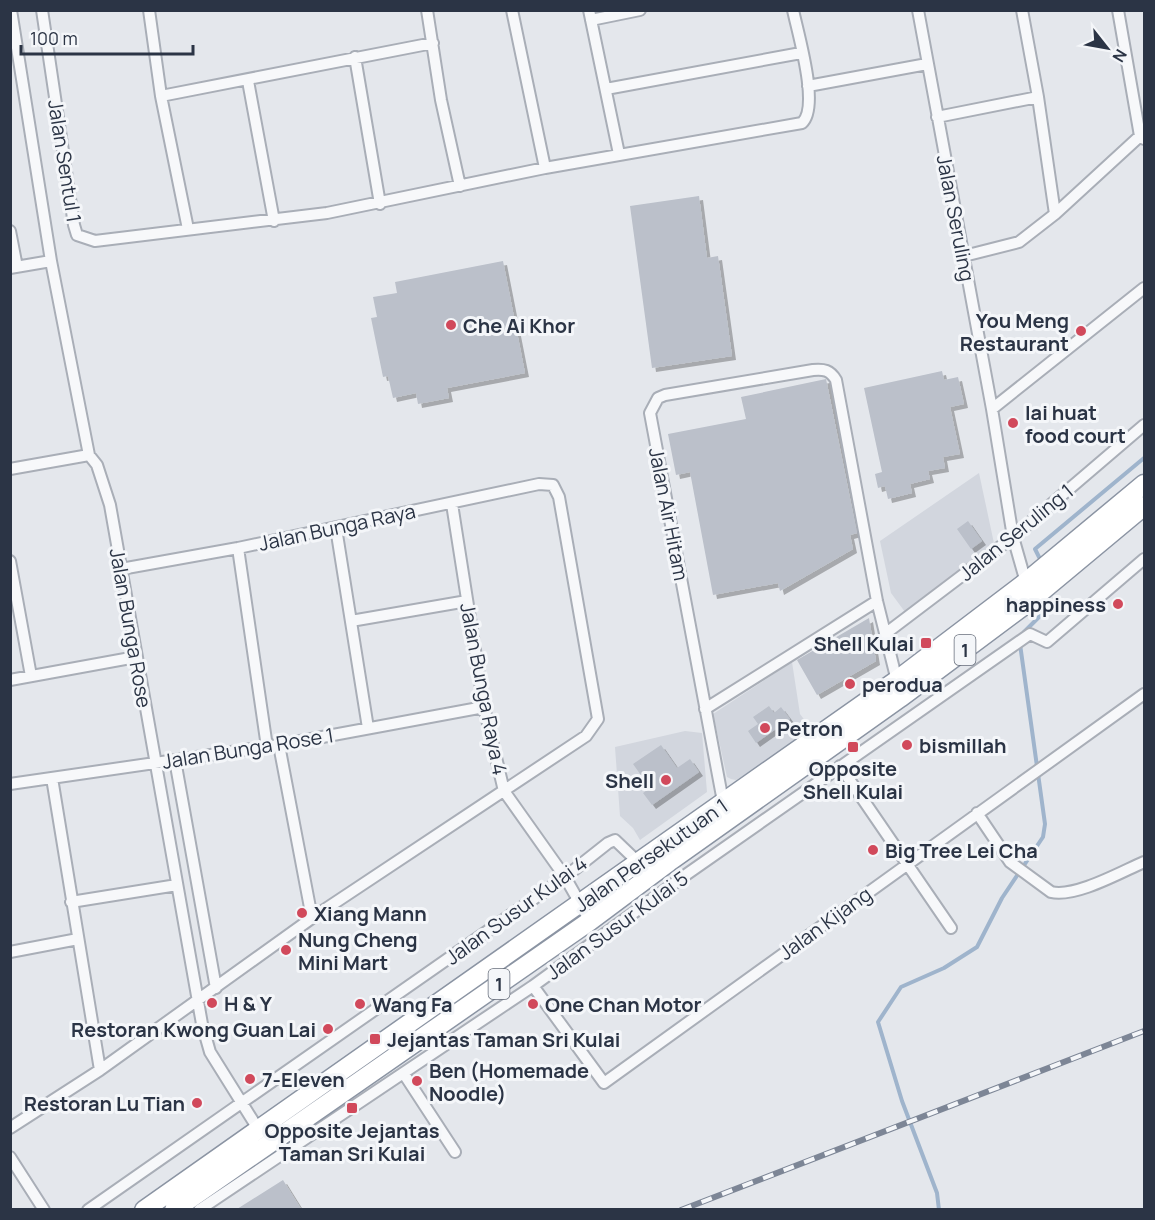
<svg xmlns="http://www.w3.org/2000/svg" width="1155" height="1220" viewBox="0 0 1155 1220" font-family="Manrope,sans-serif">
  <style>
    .built { fill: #d2d6de }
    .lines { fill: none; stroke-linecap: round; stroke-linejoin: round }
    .stream { stroke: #9fb4cc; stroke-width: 4 }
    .building { fill: #bbc0ca; filter: url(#shadow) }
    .minor-casing { stroke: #a9aeb7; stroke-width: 14 }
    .trunk-casing { stroke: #8b94a3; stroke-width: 21 }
    .minor { stroke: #f7f8fa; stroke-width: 10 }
    .trunk { stroke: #fff; stroke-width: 18 }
    .rail-casing { stroke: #7d8696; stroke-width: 6 }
    .rail { stroke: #f4f6f9; stroke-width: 4; stroke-dasharray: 11; stroke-linecap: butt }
    .poi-dot { fill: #d1495b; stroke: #f4f6f9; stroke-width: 2 }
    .labels { text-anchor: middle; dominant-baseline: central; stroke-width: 6; stroke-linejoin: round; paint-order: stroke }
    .shield { fill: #f4f6f9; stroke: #676e7b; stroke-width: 1.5 }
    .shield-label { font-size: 18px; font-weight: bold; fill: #2b3445 }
    .street-label { font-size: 20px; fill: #2b3445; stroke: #f4f6f9 }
    .poi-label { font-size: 20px; font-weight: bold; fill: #2b3445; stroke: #f4f6f9; text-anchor: start }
  </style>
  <defs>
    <filter id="shadow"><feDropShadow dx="4" dy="4" stdDeviation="0" flood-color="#0004"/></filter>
  </defs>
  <rect width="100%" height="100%" fill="#e4e7ec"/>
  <!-- built -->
  <path class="built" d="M979,473L995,548L905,612L891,593L880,541Z
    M792,662L800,714L812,730L765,762L736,780L731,779L727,777L713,714Z
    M685,731L702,733L707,792L640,840L633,828L620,816L615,747Z"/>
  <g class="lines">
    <!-- stream -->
    <path class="stream" d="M1039,557L1035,549L1144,458
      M1024,632L1047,609V603
      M939,1210L937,1193L902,1101L878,1022L901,987L944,968L977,947L1002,898L1043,837L1045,824L1020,644"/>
  </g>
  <!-- building -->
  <path class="building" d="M699,196L707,258L718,256L732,356L652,368L630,206Z
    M503,261L525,373L447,388L449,398L418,404L416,393L393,398L388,376L383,377L371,318L377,317L373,297L397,293L395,282Z
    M942,371L944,380L958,377L964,404L950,407L960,454L943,457L945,468L928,471L930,479L910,484L912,493L888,499L885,486L878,488L875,474L882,472L864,388Z
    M826,379L857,533L850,535L853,549L780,591L778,583L713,595L690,472L676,475L668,434L746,419L741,397Z
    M968,521L982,541L971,549L957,529Z
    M869,618L876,661L817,695L797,660Z
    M769,706L774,713L781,707L790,719L756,743L748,731L758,724L753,717Z
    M661,745L677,768L690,759L699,772L652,805L643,793L650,788L633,764Z
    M283,1180L301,1209H237Z"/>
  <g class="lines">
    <!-- minor casing -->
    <g class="minor-casing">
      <path id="minor" d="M11,10L51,261L89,455L97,465L110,505L202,1024L210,1052L260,1132
        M42,10L74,225L77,235L95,241L327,213L545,168L802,123C820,107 798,34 793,10
        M149,10L161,96L188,229
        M427,10L441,100L460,186
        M512,10L545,168
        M589,10L619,154
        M918,10L992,409L1013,537L1027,586
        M1022,10L1038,97L1055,214
        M1118,10L1140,136L1144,139
        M591,20L640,10
        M355,57L380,204
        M248,81L274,221
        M808,86L927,64
        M606,89L801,53
        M161,96L433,43
        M937,117L1038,97
        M10,231L17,267
        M964,256L1019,242L1055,214L1140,136
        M10,268L51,261
        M992,409L1144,288
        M10,469L89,455
        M452,504L484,707L504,791L565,877L590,921
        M336,528L368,728
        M238,548L267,747
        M10,561L31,676
        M351,621L467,601
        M885,634L1013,537L1144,425
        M10,680L136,657
        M705,709L877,601
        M279,745L312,918
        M175,760L216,988
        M840,766L951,928
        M52,778L100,1070
        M10,784L279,745L484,707
        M724,807L650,413L658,398L665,395L813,370C824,369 830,370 836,380L877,601L898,685
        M977,813L1010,862L1051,892C1075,898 1121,872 1144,862
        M71,902L177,885
        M10,952L78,939
        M533,986L604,1083L1144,694
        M404,1074L455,1152
        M10,1128L100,1070L312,918L586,736L598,719L559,497L553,485L539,484L238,548L121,569
        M10,1157L44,1210
        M88,1210L565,877L608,843L615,840L640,864
        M199,1210L533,986L687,874L1030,634L1047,642L1144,559"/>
    </g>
    <!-- trunk casing -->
    <g class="trunk-casing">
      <path id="trunk" d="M144,1210L897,680L1026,582L1144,484
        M174,1210L590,921L669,862L900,698L1030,601L1144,506"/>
    </g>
    <!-- minor -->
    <use href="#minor" class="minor"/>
    <!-- trunk -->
    <use href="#trunk" class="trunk"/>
    <!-- rail casing -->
    <g class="rail-casing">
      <path id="rail" d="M681,1210L1144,1031"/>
    </g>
    <!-- rail -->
    <use href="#rail" class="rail"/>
  </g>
  <!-- markers -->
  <g class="poi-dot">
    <circle cx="451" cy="325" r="6"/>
    <circle cx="1081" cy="331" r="6"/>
    <circle cx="1013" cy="423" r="6"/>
    <circle cx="1118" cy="604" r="6"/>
    <rect x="920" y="637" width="12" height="12" rx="3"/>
    <circle cx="850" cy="684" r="6"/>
    <circle cx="765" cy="728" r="6"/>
    <circle cx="907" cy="745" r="6"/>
    <rect x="847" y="741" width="12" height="12" rx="3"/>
    <circle cx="666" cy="780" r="6"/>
    <circle cx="873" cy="850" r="6"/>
    <circle cx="302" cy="913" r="6"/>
    <circle cx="286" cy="950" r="6"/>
    <circle cx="212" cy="1003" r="6"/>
    <circle cx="360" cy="1004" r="6"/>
    <circle cx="533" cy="1004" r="6"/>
    <circle cx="328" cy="1029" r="6"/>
    <rect x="369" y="1033" width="12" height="12" rx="3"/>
    <circle cx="250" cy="1079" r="6"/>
    <circle cx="417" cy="1081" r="6"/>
    <circle cx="197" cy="1103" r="6"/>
    <rect x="346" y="1102" width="12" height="12" rx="3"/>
  </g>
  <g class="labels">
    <!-- shield labels -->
    <g class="shield">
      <rect x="954.5" y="635" width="21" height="30" rx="4.5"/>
      <rect x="488.5" y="969" width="21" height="30" rx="4.5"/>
    </g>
    <g class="shield-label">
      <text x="965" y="650">1</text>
      <text x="499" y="984">1</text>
    </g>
    <!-- street labels -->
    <g class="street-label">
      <text transform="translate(65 161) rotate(81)">Jalan Sentul 1</text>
      <text transform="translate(956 218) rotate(79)">Jalan Seruling</text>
      <text transform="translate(669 514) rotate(79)">Jalan Air Hitam</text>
      <text transform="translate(337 527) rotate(-12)">Jalan Bunga Raya</text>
      <text transform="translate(1016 532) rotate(-39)">Jalan Seruling 1</text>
      <text transform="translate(131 628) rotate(80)">Jalan Bunga Rose</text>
      <text transform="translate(484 689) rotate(79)">Jalan Bunga Raya 4</text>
      <text transform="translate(248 748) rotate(-9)">Jalan Bunga Rose 1</text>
      <text transform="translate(651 855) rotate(-35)">Jalan Persekutuan 1</text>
      <text transform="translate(516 910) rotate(-36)">Jalan Susur Kulai 4</text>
      <text transform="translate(825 923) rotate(-36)">Jalan Kijang</text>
      <text transform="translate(617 925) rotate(-36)">Jalan Susur Kulai 5</text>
    </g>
    <!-- poi labels -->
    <g class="poi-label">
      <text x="1069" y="320" text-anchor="end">You Meng<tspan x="1069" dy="23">Restaurant</tspan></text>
      <text x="463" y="325">Che Ai Khor</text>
      <text x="1025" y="412">lai huat<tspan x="1025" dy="23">food court</tspan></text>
      <text x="1106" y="604" text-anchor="end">happiness</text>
      <text x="914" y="643" text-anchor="end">Shell Kulai</text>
      <text x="862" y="684">perodua</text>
      <text x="777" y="728">Petron</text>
      <text x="919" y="745">bismillah</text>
      <text x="853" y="768" text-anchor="middle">Opposite<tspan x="853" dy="23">Shell Kulai</tspan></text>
      <text x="654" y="780" text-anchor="end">Shell</text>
      <text x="885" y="850">Big Tree Lei Cha</text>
      <text x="314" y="913">Xiang Mann</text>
      <text x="298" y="939">Nung Cheng<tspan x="298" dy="23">Mini Mart</tspan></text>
      <text x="224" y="1003">H &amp; Y</text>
      <text x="372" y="1004">Wang Fa</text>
      <text x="545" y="1004">One Chan Motor</text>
      <text x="316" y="1029" text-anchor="end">Restoran Kwong Guan Lai</text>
      <text x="387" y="1039">Jejantas Taman Sri Kulai</text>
      <text x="429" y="1070">Ben (Homemade<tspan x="429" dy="23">Noodle)</tspan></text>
      <text x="262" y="1079">7-Eleven</text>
      <text x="185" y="1103" text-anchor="end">Restoran Lu Tian</text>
      <text x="352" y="1130" text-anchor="middle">Opposite Jejantas<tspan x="352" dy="23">Taman Sri Kulai</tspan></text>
    </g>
  </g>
  <!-- border -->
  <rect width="1155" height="1220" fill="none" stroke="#2b3445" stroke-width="24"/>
  <!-- north arrow -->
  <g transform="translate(1107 48) rotate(121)" stroke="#f4f6f9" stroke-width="4.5" paint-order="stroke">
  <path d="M0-4.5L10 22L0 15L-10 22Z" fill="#2b3445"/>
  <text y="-9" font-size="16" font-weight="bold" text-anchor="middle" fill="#2b3445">N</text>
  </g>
  <!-- scale -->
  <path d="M21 45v9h172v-9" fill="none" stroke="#2b3445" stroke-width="3"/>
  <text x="30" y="45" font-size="18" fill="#2b3445" stroke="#f4f6f9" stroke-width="4.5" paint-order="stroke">100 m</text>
</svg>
